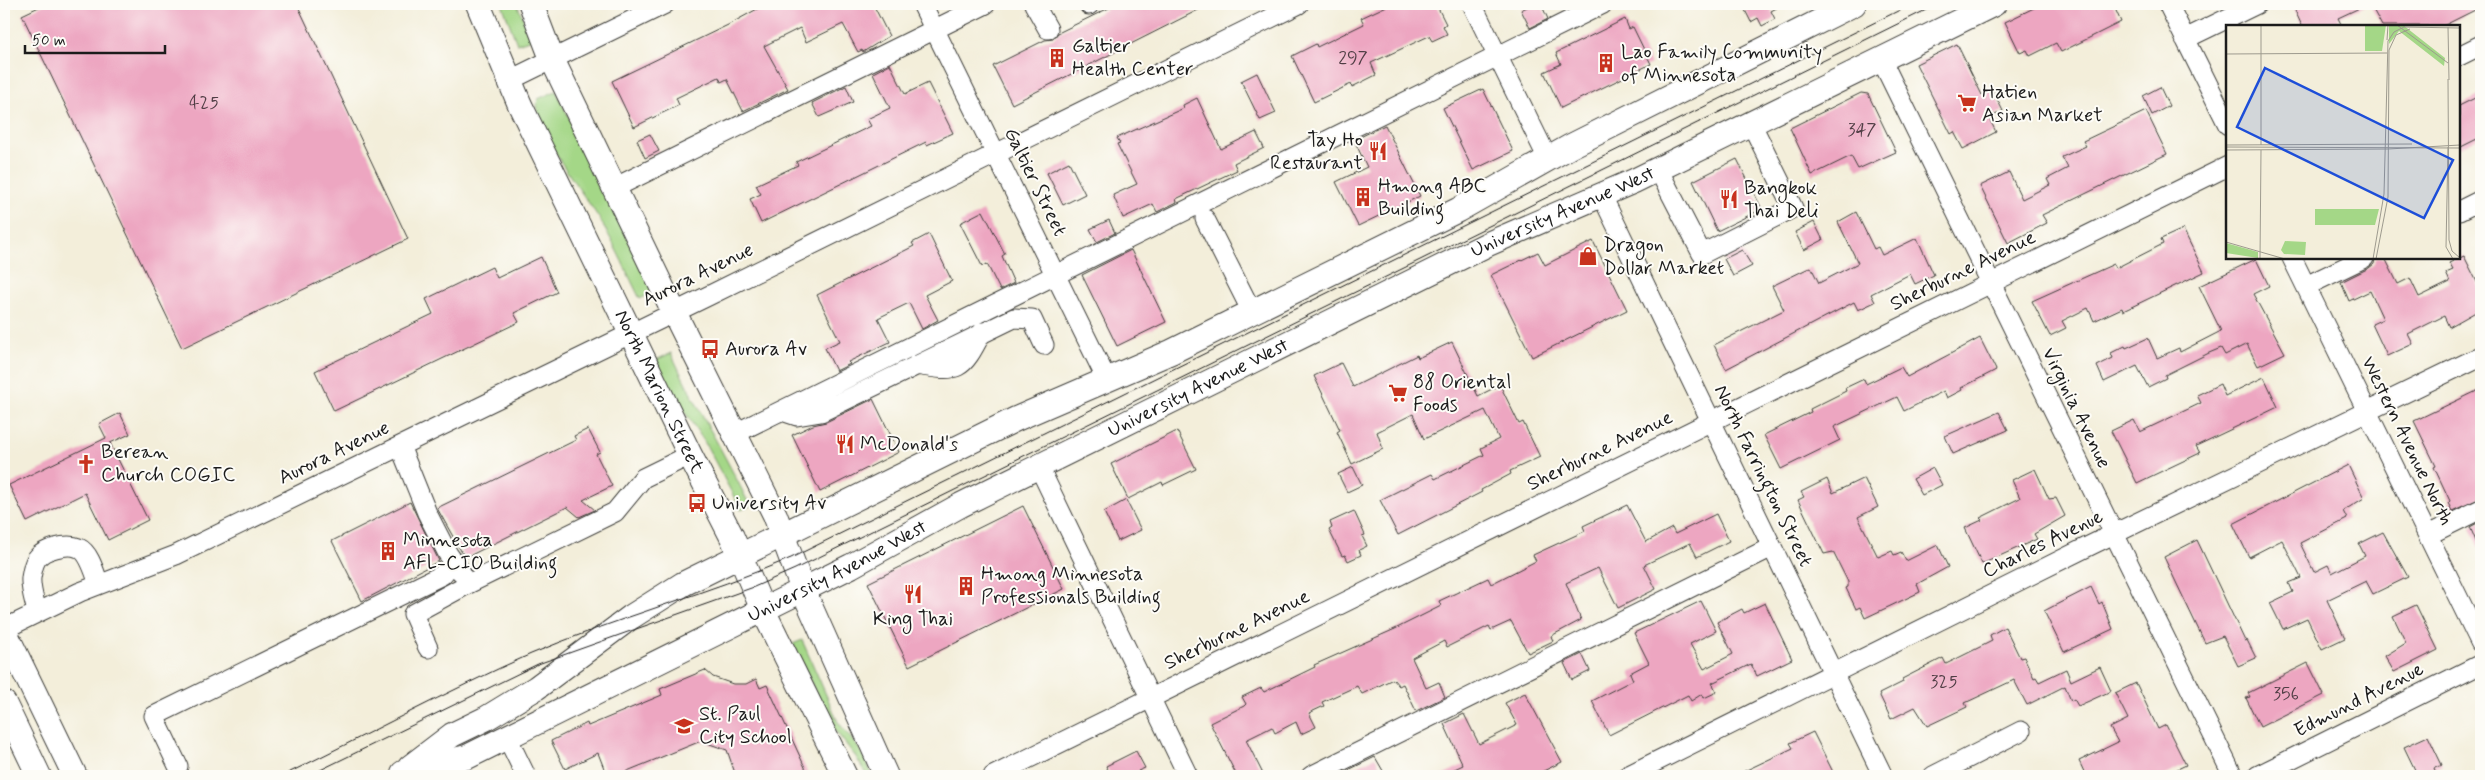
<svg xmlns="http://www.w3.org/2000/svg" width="2485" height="780" viewBox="0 0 2485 780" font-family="Mynerve,sans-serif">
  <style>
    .green { fill: #a4d787; stroke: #607a52 }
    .building { fill: #eda6c1 }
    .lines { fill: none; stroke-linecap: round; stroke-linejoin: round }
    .minor-casing { stroke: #3c3c38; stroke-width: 21 }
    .major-casing { stroke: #3c3c38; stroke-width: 26 }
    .minor { stroke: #fff; stroke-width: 19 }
    .major { stroke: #fff; stroke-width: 24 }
    .tram { stroke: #1c1c1c; stroke-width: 1 }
    .labels { text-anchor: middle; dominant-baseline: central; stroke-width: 4; stroke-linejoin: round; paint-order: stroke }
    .number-label { font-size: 18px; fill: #503e45 }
    .poi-label { font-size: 20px; fill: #1c1c1c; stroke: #fdfcf7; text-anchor: start }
    .street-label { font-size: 20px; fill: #1c1c1c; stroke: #fdfcf7 }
    .inset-road { fill: none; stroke: #9d9a8e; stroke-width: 1 }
    .view { fill: #1d4ed8; fill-opacity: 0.15; stroke: #1d4ed8; stroke-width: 2.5 }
    .inset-edge { fill: none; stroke: #1c1c1c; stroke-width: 2.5 }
  </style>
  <rect width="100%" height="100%" fill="#fdfcf7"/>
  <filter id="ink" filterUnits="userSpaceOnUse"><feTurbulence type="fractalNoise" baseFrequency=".02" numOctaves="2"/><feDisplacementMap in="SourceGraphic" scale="10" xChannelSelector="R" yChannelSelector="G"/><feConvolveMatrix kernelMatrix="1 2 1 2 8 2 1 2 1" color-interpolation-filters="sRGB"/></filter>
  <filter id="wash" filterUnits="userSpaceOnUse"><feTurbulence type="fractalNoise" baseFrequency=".0096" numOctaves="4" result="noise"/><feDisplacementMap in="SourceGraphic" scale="20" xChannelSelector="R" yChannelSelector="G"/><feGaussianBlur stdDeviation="1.12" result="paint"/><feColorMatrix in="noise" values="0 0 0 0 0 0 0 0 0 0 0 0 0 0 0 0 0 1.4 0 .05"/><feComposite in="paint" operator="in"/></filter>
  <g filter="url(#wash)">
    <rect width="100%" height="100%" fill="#f3eeda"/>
    <!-- green -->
    <path class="green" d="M502,4H517L532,39L517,44Z
      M556,91L654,292L640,299C627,273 616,247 602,223C587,197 529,128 538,99Z
      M671,353C695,405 725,454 750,506L741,510L704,441L674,396L656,360Z
      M802,640L838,722L861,751L873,776H867L856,757L830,724L793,644Z"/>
    <g id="blocks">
      <!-- building -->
      <path class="building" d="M45,4H297L408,239L182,348L22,15Z
        M757,4H873L889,36L863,52L862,50L858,52L843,24L806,42L800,28L764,46L788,89L743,111L727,79L721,82L719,77L676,98L679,105L634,127L612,81L728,25L759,8Z
        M1117,4H1210L1012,104L993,66L1045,40L1053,39L1058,33Z
        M1391,4H1436L1446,24L1443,26L1447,34L1432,41L1429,36L1371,63L1376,75L1352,87L1351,84L1314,102L1292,56L1316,44L1317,47L1364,24L1361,18Z
        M1533,4H1541L1548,19L1530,28L1521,10Z
        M1742,4H1784L1771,11L1775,19L1762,26L1758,18L1751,22Z
        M2042,4H2113L2121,22L2061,52L2056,43L2030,56L2027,50L2020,53L2005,22Z
        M2292,4H2368L2338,18L2342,26H2302Z
        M2370,4H2481V7L2443,26H2382Z
        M1625,19L1629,29L1633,27L1651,64L1561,108L1544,72L1561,64L1556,53Z
        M1957,44L1982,95L1992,89L2003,111L1989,118L1996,132L1963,149L1954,132L1951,134L1916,64Z
        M890,64L905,94L928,83L953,133L927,145L926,142L761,223L750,199L761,194L756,185L798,165L796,162L871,126L867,119L890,108L873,73Z
        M1257,73L1276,113L1260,120L1241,81Z
        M846,86L853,102L819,117L812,103Z
        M2160,87L2169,106L2152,115L2143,96Z
        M1483,89L1513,151L1473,170L1443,108Z
        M1861,93L1868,94L1896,152L1858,169L1851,156L1812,175L1790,128Z
        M2481,95V137L2459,148V106Z
        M1197,98L1221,149L1256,132L1264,148L1234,163L1237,170L1176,199L1177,202L1157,212L1153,204L1123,218L1113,195L1137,184L1117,144L1120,143L1117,138L1184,108L1183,105Z
        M2146,111L2167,154L2042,215L2047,223L2008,243L1980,186L2009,172L2022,199L2050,185L2047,179L2068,168L2062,157L2086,146L2083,141Z
        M1385,125L1420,196L1358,226L1336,182L1367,167L1354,140Z
        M650,134L659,151L645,158L637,140Z
        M1737,159L1762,209L1717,231L1693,181Z
        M1069,162L1085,194L1063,205L1047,173Z
        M983,211L1005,254L1002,256L1014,283L1000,290L987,264L982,266L960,223Z
        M1856,212L1874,249L1878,247L1882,255L1917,238L1934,275L1915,284L1910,274L1871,294L1875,302L1858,310L1854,302L1726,369L1714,345L1784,310L1772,286L1811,267L1819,283L1858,263L1838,222Z
        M1109,220L1115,233L1097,242L1090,229Z
        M1814,222L1823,240L1804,250L1795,232Z
        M2183,229L2204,272L2123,311L2122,308L2094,321L2088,308L2062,321L2066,328L2050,336L2032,301L2114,264L2116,268L2163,244L2161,239Z
        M929,234L952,281L925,295L938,320L922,329L909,303L878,318L890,342L848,362L850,364L836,371L825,348L840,341L817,295L914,246L912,243Z
        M1593,241L1627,310L1532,357L1491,275L1538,252L1545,265Z
        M1131,250L1166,322L1117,346L1082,275Z
        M1742,250L1752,266L1733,276L1724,259Z
        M2464,256L2481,290V309L2449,327L2444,316L2408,334L2413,344L2387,356L2372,324L2383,319L2370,291L2349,301L2341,282L2369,268L2374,264L2375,258H2385L2398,284L2410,278L2419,297L2450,282L2446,273L2453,270L2449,263Z
        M541,257L557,292L514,313L519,322L334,411L315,371L433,314L426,299L492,267L497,278Z
        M2256,259L2269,286L2253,294L2285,353L2258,366L2247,344L2225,355L2221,348L2209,353L2165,375L2166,378L2148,387L2137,366L2104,382L2097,366L2113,358L2111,353L2125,346L2126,348L2148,338L2157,358L2179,348L2180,352L2221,331L2199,286Z
        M1980,338L1996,370L1961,388L1962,390L1947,398L1944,391L1904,411L1897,397L1834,427L1840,440L1781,469L1764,435L1811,412L1810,409L1846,391L1845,388L1864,379L1866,384L1901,367L1907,377Z
        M1452,342L1478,396L1500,385L1519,424L1523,422L1540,457L1510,471L1511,474L1481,490L1482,492L1398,535L1380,500L1432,474L1435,479L1484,455L1481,448L1499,439L1485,410L1424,439L1413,414L1377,432L1383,449L1352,464L1337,432L1340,430L1314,376L1341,363L1353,387L1417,355L1418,358Z
        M2264,377L2278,407L2196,446L2200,453L2137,483L2111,431L2134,420L2140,432L2201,403L2197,395L2220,384L2225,396Z
        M2481,389V498L2452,511L2448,503L2450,501L2434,467L2436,466L2414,421Z
        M873,399L899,452L820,492L792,435L813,425L826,422Z
        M1999,412L2008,430L1953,454L1945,436Z
        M120,413L130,434L110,443L148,520L108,540L85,493L27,522L9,485L106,438L99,424Z
        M588,429L600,452L596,454L612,486L583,500L595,510L579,517L567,507L465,558L437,508L576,440L574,436Z
        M1177,431L1196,469L1163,485L1162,482L1128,499L1111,464Z
        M2348,465L2364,498L2343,511L2347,519L2300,543L2314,572L2328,565L2332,573L2365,556L2359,544L2383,532L2408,577L2373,594L2366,581L2327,600L2345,638L2322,649L2307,618L2283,629L2270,603L2293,592L2289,583L2301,578L2282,540L2249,557L2233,524Z
        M1353,467L1362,485L1347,492L1338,474Z
        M1933,468L1942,485L1922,495L1913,479Z
        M2035,469L2049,499L2056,498L2065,516L2034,534L2037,539L1982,564L1965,528L1982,520L1980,518L2020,498L2012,480Z
        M1864,478L1878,507L1858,517L1878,557L1892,551L1894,555L1901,552L1906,561L1938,545L1948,567L1917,584L1920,592L1865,618L1860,607L1856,609L1846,588L1848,587V582L1833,552L1824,554L1798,500L1804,497L1801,492L1827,479L1833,493Z
        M1126,500L1141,530L1118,541L1104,512Z
        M410,502L439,561L362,601L332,541Z
        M1627,505L1646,542L1672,528L1675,534L1716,514L1729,541L1697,557L1690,543L1644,565L1656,589L1618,608L1598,568L1566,583L1581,620L1551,636L1553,641L1528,653L1511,621L1491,630L1489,626L1447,647L1444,641L1412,658L1426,688L1439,682L1445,697L1416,711L1403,684L1399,686L1393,679L1362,694L1357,686L1322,702L1324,706L1309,713L1316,727L1301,734L1296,722L1275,733L1272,727L1246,740L1264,776H1237L1210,723L1244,706L1246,704L1242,697L1261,688L1264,692L1315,667L1314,665L1395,629L1441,606L1439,601L1488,578L1491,584L1536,561L1533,555L1585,531L1583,526Z
        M1023,506L1064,589L909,666L868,583Z
        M1354,511L1365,535L1362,536L1367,546L1359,550L1361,555L1348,561L1345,555L1342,556L1329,530L1332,528L1330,522Z
        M2481,521V553L2470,527Z
        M2197,540L2245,641L2247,640L2256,658L2238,666L2223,636L2205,643L2164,557Z
        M2091,587L2099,604L2102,602L2113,629L2064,652L2044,611Z
        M1701,601L1716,631L1690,644L1704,669L1733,654L1717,622L1742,609L1744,613L1765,603L1792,659L1757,676L1751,664L1712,683L1717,692L1704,698L1702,694L1691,701L1688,695L1609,735L1592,701L1627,683L1633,680L1630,673L1649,663L1634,633Z
        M2416,605L2438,650L2394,672L2385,656L2406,643L2393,616Z
        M2005,627L2020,658L2024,657L2034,678L2036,677L2039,682L2066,669L2071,681L2100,667L2111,691L2078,706L2074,699L2071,701L2065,686L2027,705L2014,680L1965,703L1967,707L1927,726L1915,707L1891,719L1879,694L1903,682L1902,679L1943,658L1946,664L1992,641L1990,635Z
        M1582,654L1590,671L1572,680L1564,663Z
        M2308,663L2324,695L2260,727L2246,698L2250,697L2248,693Z
        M705,670L713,677L733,684H746L756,679L760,688L767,685L809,776H736L727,750L701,741L615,776H607L598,753L565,769L551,741L587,723L588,726L662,695L660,689Z
        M2136,683L2158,729L2166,725L2186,765L2163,776H2086L2079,761L2118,742L2110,728L2128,719L2115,693Z
        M1525,693L1562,762L1533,776H1440L1463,765L1444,724L1464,714L1479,744L1517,725L1505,703Z
        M1813,732L1835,776H1734L1793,748L1790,743Z
        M2428,736L2442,765L2434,769L2437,776H2418L2404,747Z
        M1136,751L1145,768L1138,771L1140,776H1111L1106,766Z
        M1375,757L1386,776H1336Z"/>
    </g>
  </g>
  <g filter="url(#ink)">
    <use href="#blocks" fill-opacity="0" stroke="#3c3c38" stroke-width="1"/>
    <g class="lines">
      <!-- minor casing -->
      <g class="minor-casing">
        <path id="minor" d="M922,4L1107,380
          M1034,4L1048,29
          M1089,4V5
          M1472,4L1548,159
          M2168,4L2228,125
          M2185,39L2257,4
          M2459,56L2481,45
          M1881,59L2233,776
          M510,80L665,4
          M1658,169L1702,254L1793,208L1751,123
          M614,188L986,4
          M1602,196L1883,776
          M2459,211L2481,200
          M1205,219L1252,312
          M2292,258L2481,644
          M2306,286L2364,258
          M916,365C960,372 961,372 982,332
          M782,411L797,416L821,412L1014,318L1032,319L1044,345
          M734,434L1603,4
          M400,446L427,513L448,554L461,572
          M1039,467L1188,776
          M2428,535L2481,509
          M37,612C35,602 30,589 31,578C32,572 33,565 36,560C42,549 67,543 79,548C90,553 95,574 99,584
          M4,629L80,592L176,555L708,296L1299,4
          M428,648L413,614L468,584L615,512L643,478L690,455
          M507,737L526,776
          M178,766L154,716L442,575L454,561
          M993,776L2228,166
          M1311,776L1772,547
          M1627,776L2091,545L2481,356
          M1933,776L2021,731
          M2257,776L2481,664"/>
      </g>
      <!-- major casing -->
      <g class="major-casing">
        <g id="major">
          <path id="s1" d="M478,4L520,105L690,455L732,537L763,610L845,776"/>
          <path d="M531,4L552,59L674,312L775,515L803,590L886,776"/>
          <path d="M4,630L75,776"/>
          <path d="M4,703L39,776"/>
          <path d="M410,767L452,735L485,719L536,688L631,617L683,584L1016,419L1171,352L1458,210L1571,146L1854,4"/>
          <path id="s2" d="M403,773L467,757L851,566L961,505L1488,244L1634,181L1994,4"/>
        </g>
      </g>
      <!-- minor -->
      <use href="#minor" class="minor"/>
      <!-- major -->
      <use href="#major" class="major"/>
      <!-- tram -->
      <path class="tram" d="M282,776C365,736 447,691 531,654C616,618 706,594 791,558L1912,4
        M308,776L538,664L754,587L795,569L1938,4"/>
    </g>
  </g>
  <!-- icons -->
  <defs>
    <g id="building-bare" transform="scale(1.5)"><path d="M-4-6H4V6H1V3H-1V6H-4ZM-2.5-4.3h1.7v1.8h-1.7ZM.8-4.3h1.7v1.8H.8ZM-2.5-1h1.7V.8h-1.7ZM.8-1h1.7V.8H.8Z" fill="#c8321e" stroke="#fdfcf7" stroke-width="2.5" paint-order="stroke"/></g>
    <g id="supermarket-bare" transform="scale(1.5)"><path d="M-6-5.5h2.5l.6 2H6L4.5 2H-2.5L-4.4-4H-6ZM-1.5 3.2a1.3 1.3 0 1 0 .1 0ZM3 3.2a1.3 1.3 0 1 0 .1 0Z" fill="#c8321e" stroke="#fdfcf7" stroke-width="2.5" paint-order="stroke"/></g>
    <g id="restaurant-bare" transform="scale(1.5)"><path d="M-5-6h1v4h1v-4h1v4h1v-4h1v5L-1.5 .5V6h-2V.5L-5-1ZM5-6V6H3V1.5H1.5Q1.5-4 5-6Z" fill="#c8321e" stroke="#fdfcf7" stroke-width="2.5" paint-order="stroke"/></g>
    <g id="shop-bare" transform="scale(1.5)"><path d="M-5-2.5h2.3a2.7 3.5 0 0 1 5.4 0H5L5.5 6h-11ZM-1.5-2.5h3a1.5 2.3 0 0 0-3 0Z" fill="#c8321e" stroke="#fdfcf7" stroke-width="2.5" paint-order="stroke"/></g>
    <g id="bus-bare" transform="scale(1.5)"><path d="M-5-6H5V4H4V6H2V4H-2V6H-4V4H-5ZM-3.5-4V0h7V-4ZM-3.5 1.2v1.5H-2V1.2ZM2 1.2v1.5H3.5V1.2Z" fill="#c8321e" stroke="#fdfcf7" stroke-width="2.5" paint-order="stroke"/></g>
    <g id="church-bare" transform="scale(1.5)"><path d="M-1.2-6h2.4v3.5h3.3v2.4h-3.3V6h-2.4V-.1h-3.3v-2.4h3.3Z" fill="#c8321e" stroke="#fdfcf7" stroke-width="2.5" paint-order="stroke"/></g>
    <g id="school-bare" transform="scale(1.5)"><path d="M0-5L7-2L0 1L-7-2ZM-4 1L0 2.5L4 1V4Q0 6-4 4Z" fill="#c8321e" stroke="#fdfcf7" stroke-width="2.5" paint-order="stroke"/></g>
  </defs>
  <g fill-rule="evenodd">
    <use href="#building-bare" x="1057" y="58"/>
    <use href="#building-bare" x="1606" y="63"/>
    <use href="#supermarket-bare" x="1967" y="103"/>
    <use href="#restaurant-bare" x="1378" y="151"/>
    <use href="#building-bare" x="1363" y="197"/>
    <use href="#restaurant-bare" x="1729" y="199"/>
    <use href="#shop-bare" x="1588" y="256"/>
    <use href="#bus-bare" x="710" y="349"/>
    <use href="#supermarket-bare" x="1398" y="393"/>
    <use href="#restaurant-bare" x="845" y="444"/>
    <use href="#church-bare" x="86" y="464"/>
    <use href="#bus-bare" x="697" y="503"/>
    <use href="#building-bare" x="388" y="551"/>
    <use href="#building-bare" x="966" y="586"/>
    <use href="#restaurant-bare" x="913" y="594"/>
    <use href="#school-bare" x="684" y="726"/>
  </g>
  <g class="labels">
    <!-- number labels -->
    <g class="number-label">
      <text x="1353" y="58">297</text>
      <text x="204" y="103">425</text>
      <text x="1862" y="130">347</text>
      <text x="1944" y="682">325</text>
      <text x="2286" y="694">356</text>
    </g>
    <!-- poi labels -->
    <g class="poi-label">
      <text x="1072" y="46">Galtier<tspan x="1072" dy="23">Health Center</tspan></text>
      <text x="1621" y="52">Lao Family Community<tspan x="1621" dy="23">of Minnesota</tspan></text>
      <text x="1982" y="92">Hatien<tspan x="1982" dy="23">Asian Market</tspan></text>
      <text x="1363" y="140" text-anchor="end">Tay Ho<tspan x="1363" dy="23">Restaurant</tspan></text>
      <text x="1378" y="186">Hmong ABC<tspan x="1378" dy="23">Building</tspan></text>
      <text x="1744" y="188">Bangkok<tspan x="1744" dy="23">Thai Deli</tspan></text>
      <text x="1603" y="245">Dragon<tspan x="1603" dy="23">Dollar Market</tspan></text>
      <text x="725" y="349">Aurora Av</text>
      <text x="1413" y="382">88 Oriental<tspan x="1413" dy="23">Foods</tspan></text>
      <text x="860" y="444">McDonald's</text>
      <text x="101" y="452">Berean<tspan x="101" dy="23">Church COGIC</tspan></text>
      <text x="712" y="503">University Av</text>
      <text x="403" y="540">Minnesota<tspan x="403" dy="23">AFL-CIO Building</tspan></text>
      <text x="981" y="574">Hmong Minnesota<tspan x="981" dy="23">Professionals Building</tspan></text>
      <text x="913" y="619" text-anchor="middle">King Thai</text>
      <text x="699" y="714">St. Paul<tspan x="699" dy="23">City School</tspan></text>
    </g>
    <!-- street labels -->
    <g class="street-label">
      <text transform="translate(1035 182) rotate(64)">Galtier Street</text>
      <text stroke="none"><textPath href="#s2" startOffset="1290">University Avenue West</textPath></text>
      <text transform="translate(1963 271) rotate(-26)">Sherburne Avenue</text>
      <text transform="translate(698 275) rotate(-26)">Aurora Avenue</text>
      <text stroke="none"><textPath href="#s2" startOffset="885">University Avenue West</textPath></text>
      <text stroke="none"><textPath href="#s1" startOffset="428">North Marion Street</textPath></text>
      <text transform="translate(2076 408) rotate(64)">Virginia Avenue</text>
      <text transform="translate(2407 441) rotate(64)">Western Avenue North</text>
      <text transform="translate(1600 451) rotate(-26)">Sherburne Avenue</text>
      <text transform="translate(334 453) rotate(-26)">Aurora Avenue</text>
      <text transform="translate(1763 476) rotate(64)">North Farrington Street</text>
      <text transform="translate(2043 544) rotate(-26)">Charles Avenue</text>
      <text stroke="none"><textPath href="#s2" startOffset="480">University Avenue West</textPath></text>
      <text transform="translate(1237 630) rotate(-26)">Sherburne Avenue</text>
      <text transform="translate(2359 700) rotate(-27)">Edmund Avenue</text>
    </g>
  </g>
  <!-- overview -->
  <g transform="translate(2226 25)">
    <rect width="234" height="234" fill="#f3eeda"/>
    <path d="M139,0H160L156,26H139ZM163,0H177L219,33L218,41L173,6L163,19ZM89,184H153L149,200H89ZM59,216L80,217L79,230L58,229L55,225ZM0,218L32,227V233L0,228Z" fill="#a4d787"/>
    <path class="inset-road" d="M35,0V120M171,0L222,38M222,2L223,55M161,15L162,0M0,29L161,28M222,54L223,215L226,226L234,233M0,120L186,119M0,122L234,123M222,122L220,222L227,234M0,125L162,124L234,120M0,217L59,234M34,234L35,125M147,234L158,169L162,16L168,7L178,2L234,3M150,234L162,172L163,25L170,10L184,4"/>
    <path class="view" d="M39,43L227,135L198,193L11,102Z"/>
    <rect width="234" height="234" class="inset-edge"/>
  </g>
  <!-- margin -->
  <rect width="2485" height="780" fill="none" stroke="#fdfcf7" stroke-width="20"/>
  <!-- scale -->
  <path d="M25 45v8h140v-8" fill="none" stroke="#1c1c1c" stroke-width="2.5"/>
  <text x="32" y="45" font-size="15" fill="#1c1c1c" stroke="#fdfcf7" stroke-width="4" paint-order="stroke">50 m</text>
</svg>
